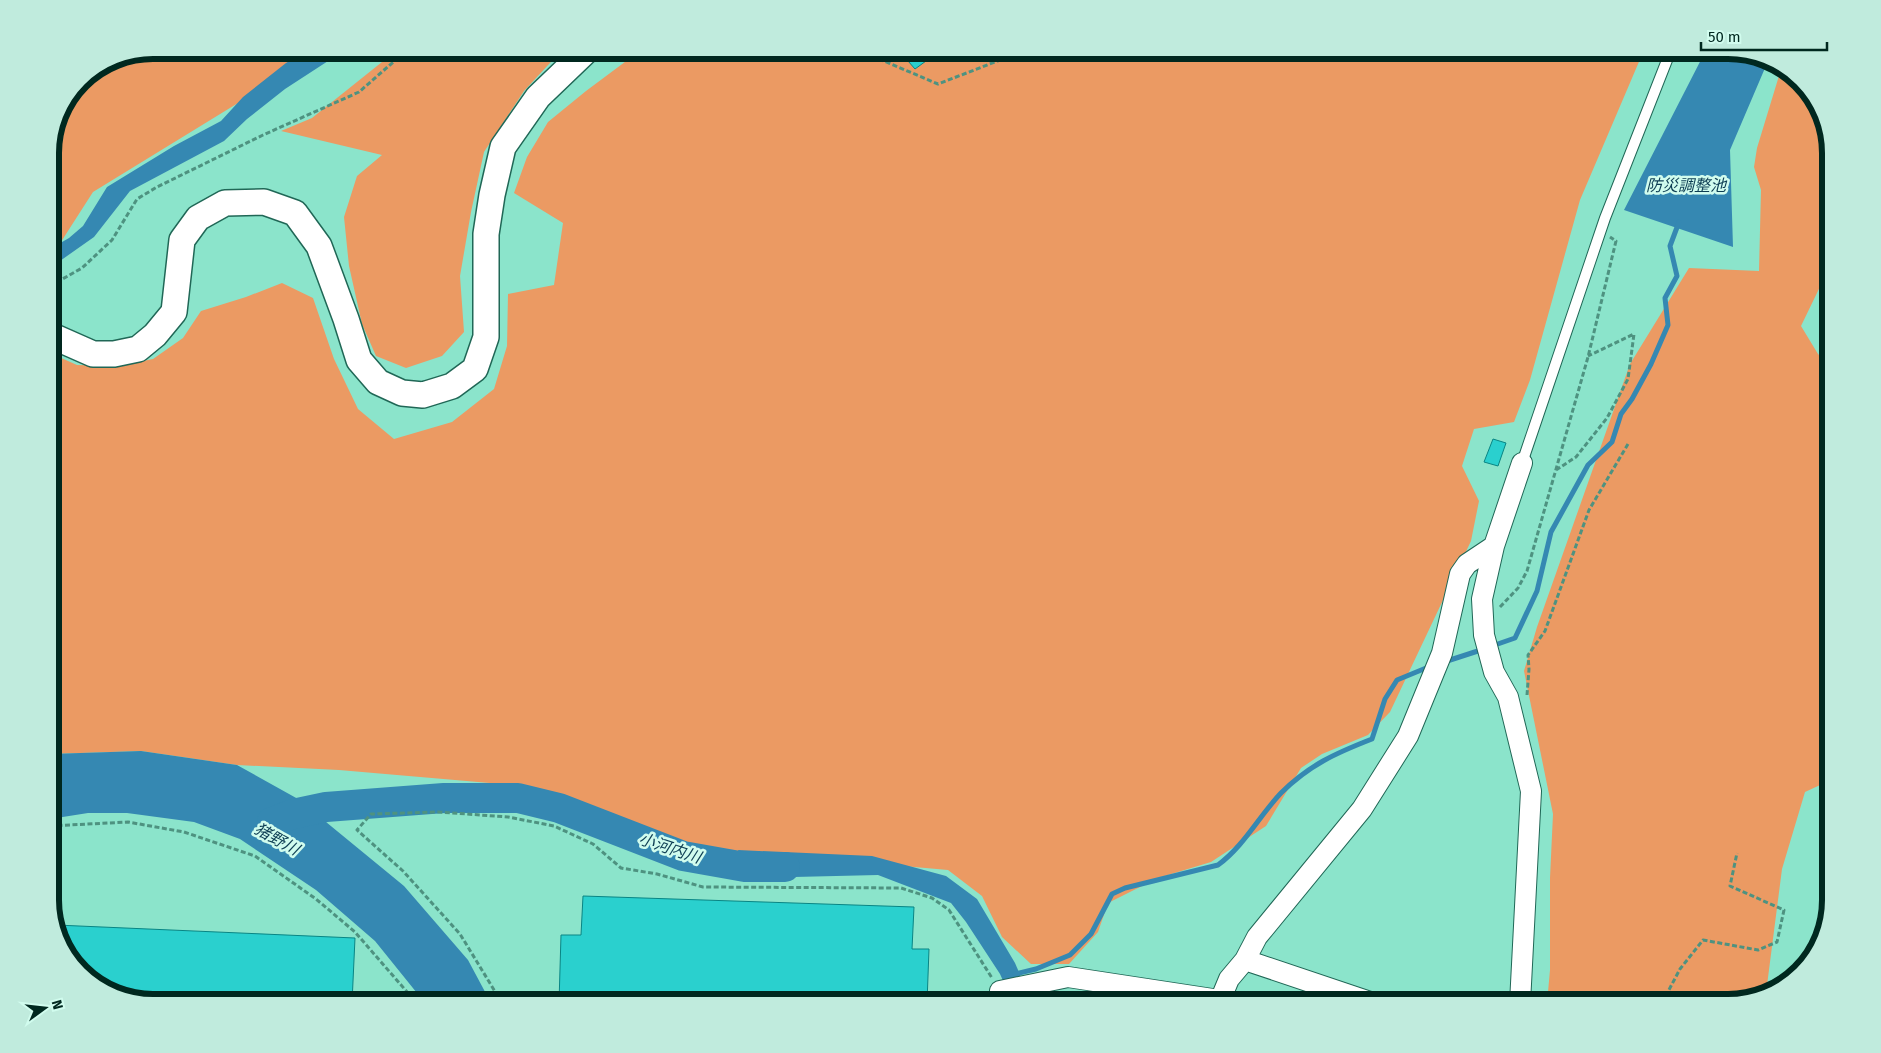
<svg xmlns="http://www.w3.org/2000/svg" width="1881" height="1053" viewBox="0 0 1881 1053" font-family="'Fira Sans','Noto Sans JP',sans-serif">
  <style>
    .green { fill: #eb9a63 }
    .water { fill: #3588b2 }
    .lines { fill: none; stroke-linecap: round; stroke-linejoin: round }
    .stream { stroke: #3588b2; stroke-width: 5 }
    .river { stroke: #3588b2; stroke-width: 30 }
    .building { fill: #2ad0ce; stroke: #098584 }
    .service-casing { stroke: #206756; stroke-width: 12 }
    .minor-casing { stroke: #206756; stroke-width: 22 }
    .tertiary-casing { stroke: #206756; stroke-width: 28 }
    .path { stroke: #4e9280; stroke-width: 3; stroke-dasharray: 5 2.5; stroke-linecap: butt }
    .service { stroke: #fff; stroke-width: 10 }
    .minor { stroke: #fff; stroke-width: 20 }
    .tertiary { stroke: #fff; stroke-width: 25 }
    .labels { text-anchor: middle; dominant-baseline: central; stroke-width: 5; stroke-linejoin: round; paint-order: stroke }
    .water-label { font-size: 16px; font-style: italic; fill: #0d3d53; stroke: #d1fcee }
    .rim { fill: none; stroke: #00281f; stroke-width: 6 }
  </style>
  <rect width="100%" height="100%" fill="#8be4cb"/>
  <!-- green -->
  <path class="green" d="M152,50H311L264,87L93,192L50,259V146L58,113L80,80L113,58Z
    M397,50H562L524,91L484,152L471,212L460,276L464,332L442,356L406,368L376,356L362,324L349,266L344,217L357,176L382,155L281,131L312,118Z
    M641,50H1644L1580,200L1530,380L1514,422L1474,429L1462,466L1479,501L1471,541L1390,712L1368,735L1322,754L1301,768L1266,826L1211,862L1158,878L1108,903L1098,932L1069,964H1031L1002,937L982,896L948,870L847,861L743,858L650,831L597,807L526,786L339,770L237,765L141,751L50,754V353L77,365L117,366L153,359L183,338L201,311L246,297L282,283L313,298L334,359L358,409L394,439L452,422L494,389L507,346L508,294L554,285L563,223L514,193L527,157L548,122L586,91Z
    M1782,66L1817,101L1831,146V264L1801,326L1818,354L1831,366V780L1805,792L1782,869L1766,993L1729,1003H1547L1550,970V878L1553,814L1524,671L1537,627L1630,364L1689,268L1759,271L1761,190L1754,167L1757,148Z"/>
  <!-- water -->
  <path class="water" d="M309,50H345L285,89L247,119L224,141L130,191L94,237L50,268V249L69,238L83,226L107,187L174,146L221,121L243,97L286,63Z
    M1706,50H1729L1768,61L1730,150L1733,247L1624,210Z
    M141,751L237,765L298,799L404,886L468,960L491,1003H425L375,941L316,890L240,839L194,822L127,813H88L50,819V754Z
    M738,850L872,856L946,876L977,899L1015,963L1032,1003H1013L1000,974L966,922L951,903L878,875L750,878Z"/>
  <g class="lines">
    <!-- stream -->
    <path class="stream" d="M1492,646L1515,638L1537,591L1551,532L1588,465L1612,442L1621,414L1632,399L1651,364L1668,325L1665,298L1677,276L1670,246L1679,222
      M1444,662L1484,649
      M1015,974L1036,969L1070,955L1091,934L1112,894L1125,888L1218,865C1244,846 1259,816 1281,793C1309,765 1336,753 1372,739L1385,699L1397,680L1431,666"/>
    <!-- river -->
    <path class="river" d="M272,822L293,814L326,807L444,798H518L559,808L683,856L745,867H785"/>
  </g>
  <!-- building -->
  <path class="building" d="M918,52L926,61L915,69L908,61Z
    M1493,439L1506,443L1498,466L1484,462Z
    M583,896L914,907L912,949H929L927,1003H559L561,935H581Z
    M56,925L355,938L352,1003H152L101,989L67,957Z"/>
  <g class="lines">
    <!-- service casing -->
    <g class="service-casing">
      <path id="service" d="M1522,463L1605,218L1671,50"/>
    </g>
    <!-- minor casing -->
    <g class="minor-casing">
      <path id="minor" d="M1245,960L1373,1003
        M1005,1003L1000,991L1068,977L1219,1000
        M1219,1003L1229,979L1245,960L1257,937L1362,809L1408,736L1442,653L1460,574L1467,564L1494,546
        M1520,1003L1531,791L1508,697L1494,672L1484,635L1482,599L1494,546L1522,463"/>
    </g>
    <!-- tertiary casing -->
    <g class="tertiary-casing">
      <path id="tertiary" d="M50,335L93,354H114L138,349L155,335L174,312L182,240L198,218L225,203L264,202L295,213L319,246L346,319L359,360L378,382L402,393L423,395L452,386L475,369L486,337V234L492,195L503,147L538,97L587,50"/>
    </g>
    <!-- path -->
    <path class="path" d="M858,50L938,84L1026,50
      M50,286L82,268L112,240L137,199L157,187L263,135L359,92L407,50
      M1556,470L1576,457L1607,418L1628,379L1634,334L1588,356
      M1500,607L1518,588L1527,571L1588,357L1616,241L1610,237
      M1527,695L1529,669L1528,655L1545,631L1589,510L1628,444
      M50,826L128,822L184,832L255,856L316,899L355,932L408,993L414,1003
      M502,1003L460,934L403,871L357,830L371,814L439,812L508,817L554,826L593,844L621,868L657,874L703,887L901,888L932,898L949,910L992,978
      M1662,1003L1680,969L1703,940L1758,950L1777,942L1784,910L1730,886L1737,853"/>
    <!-- service -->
    <use href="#service" class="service"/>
    <!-- minor -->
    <use href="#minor" class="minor"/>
    <!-- tertiary -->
    <use href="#tertiary" class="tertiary"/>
  </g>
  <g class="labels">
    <!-- water labels -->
    <g class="water-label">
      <text x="1686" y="185">防災調整池</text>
      <text transform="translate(277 839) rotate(29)">猪野川</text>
      <text transform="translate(670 848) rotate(18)">小河内川</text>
    </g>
  </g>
  <!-- crop -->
  <path d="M0 0H1881V1053H0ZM153 59H1728A94 94 0 0 1 1822 153V900A94 94 0 0 1 1728 994H153A94 94 0 0 1 59 900V153A94 94 0 0 1 153 59Z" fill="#c0ebdd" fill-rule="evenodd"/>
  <path class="rim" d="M153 59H1728A94 94 0 0 1 1822 153V900A94 94 0 0 1 1728 994H153A94 94 0 0 1 59 900V153A94 94 0 0 1 153 59Z"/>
  <!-- north arrow -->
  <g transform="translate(45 1008) rotate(75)" stroke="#d1fcee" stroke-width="4" paint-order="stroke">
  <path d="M0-4L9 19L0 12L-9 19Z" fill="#00281f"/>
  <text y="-8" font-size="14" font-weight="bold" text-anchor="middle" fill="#00281f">N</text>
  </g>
  <!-- scale -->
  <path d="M1701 42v8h126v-8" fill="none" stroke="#00281f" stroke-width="2.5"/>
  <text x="1708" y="42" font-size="15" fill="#00281f" stroke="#d1fcee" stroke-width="4" paint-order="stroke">50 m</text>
</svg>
